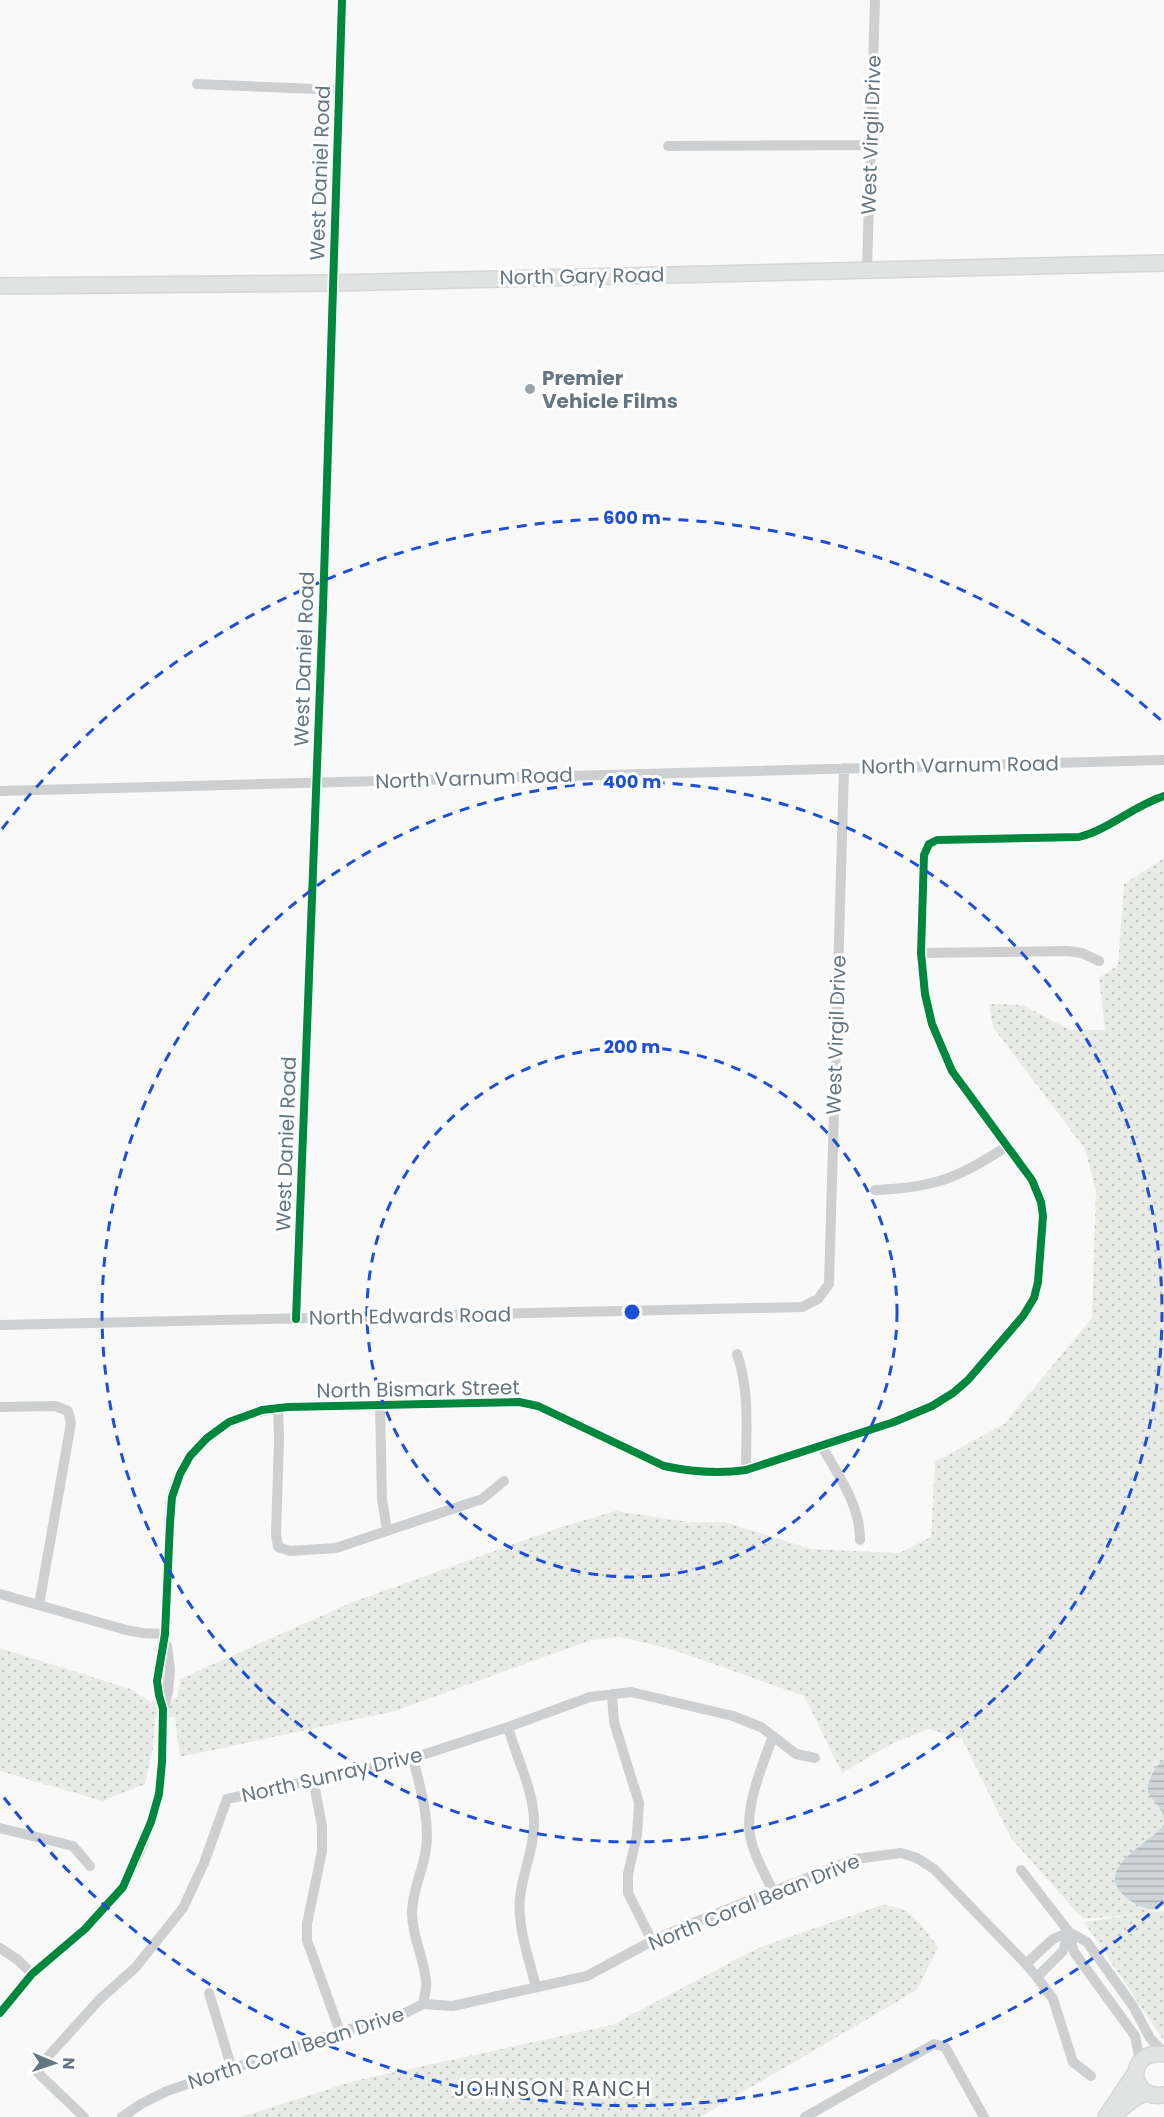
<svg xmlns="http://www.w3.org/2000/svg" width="1164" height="2117" viewBox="0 0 1164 2117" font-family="Poppins,sans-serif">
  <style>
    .grass { fill: url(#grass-dots) }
    .water { fill: url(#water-rules) }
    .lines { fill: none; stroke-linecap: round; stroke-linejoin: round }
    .secondary-casing { stroke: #d5d6d7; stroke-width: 18 }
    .street { stroke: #cecfd0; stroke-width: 10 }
    .secondary { stroke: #e1e2e2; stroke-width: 15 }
    .cycleway-casing { stroke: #fff; stroke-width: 11 }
    .cycleway { stroke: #00873e; stroke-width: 8 }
    .ring { fill: none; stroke: #1d4ed8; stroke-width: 3; stroke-dasharray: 10 8 }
    .poi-dot { fill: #99a4ac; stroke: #fff; stroke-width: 2 }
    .labels { text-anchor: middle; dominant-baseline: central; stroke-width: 6; stroke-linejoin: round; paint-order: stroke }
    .street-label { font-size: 20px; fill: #657683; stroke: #fff }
    .poi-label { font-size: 20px; font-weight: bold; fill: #657683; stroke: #fff; text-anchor: start }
    .neighbourhood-label { font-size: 21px; letter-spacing: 1.5px; fill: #57646e; stroke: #fff }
    .centre { fill: #1d4ed8; stroke: #fff; stroke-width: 3 }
    .ring-label { font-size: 18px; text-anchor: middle; font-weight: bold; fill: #1d4ed8; stroke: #fff; stroke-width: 6; stroke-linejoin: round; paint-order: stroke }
  </style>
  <defs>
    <pattern id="grass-dots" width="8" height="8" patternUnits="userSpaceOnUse" patternTransform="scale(1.5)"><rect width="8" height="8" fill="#e8ebe6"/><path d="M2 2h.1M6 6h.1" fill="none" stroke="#c0c3c0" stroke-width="1.8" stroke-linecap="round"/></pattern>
    <pattern id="water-rules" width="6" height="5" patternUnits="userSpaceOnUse" patternTransform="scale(1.5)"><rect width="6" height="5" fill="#ced6d9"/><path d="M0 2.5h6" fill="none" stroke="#abb2b5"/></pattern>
  </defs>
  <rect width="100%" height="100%" fill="#f9f9f9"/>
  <!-- grass -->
  <path class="grass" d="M1164,858V1905L1151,1912L1164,1911V2041L1084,1922L1138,1914L1083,1919L1011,1838L962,1739L929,1729L893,1743L842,1773L804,1696L671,1649L620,1637L591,1640L395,1711L180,1757L175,1717L155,1718L153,1748L145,1784L102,1801L0,1771V1648L130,1689L151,1702L177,1698L180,1679L353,1602L561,1527L616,1511L689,1522H725L811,1549L899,1553L931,1537L935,1462L1004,1424L1092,1318L1096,1191L1085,1149L993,1027L989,1004L1023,1005L1070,1030H1105L1099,978L1118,965L1124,884Z
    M882,1905C915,1908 918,1923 938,1947L917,1990L700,2117H241L354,2081L612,2025L758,1948Z"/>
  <!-- water -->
  <path class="water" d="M1164,1760V1820C1163,1807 1154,1803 1148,1793C1147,1781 1154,1767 1164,1760Z
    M1164,1825V1905C1154,1911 1144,1909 1134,1903C1085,1872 1144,1848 1164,1825Z"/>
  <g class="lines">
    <!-- secondary casing -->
    <g class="secondary-casing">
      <path id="secondary" d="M0,286L334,283L1164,263
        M1164,2054C1125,2049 1128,2101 1164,2095
        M1114,2115L1133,2099L1145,2093
        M1106,2117L1136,2072"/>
    </g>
    <!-- street -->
    <path class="street" d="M197,84L339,90
      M668,146L870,145
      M867,269L875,0
      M0,791L1164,760
      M921,953L1067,951L1082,953L1099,961
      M875,1190C932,1188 960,1178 1007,1146
      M296,1319L323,608L342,0
      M0,1325L802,1307L818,1299L829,1284L844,768
      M737,1354C750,1391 746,1431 746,1470
      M380,1405L382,1499L387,1530
      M0,1407L55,1406L68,1411L71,1423L39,1605
      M278,1408L279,1439L276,1534L278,1547L290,1551L336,1548L482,1499L504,1481
      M821,1445C838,1475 860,1504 860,1540
      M0,1594L126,1630L142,1633L165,1634
      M612,1694L614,1722L639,1803L637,1835L628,1874V1893L652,1941
      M163,1709C152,1675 165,1650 166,1614C167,1590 168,1565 169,1541C169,1526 169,1509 172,1495C188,1437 233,1413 288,1407L519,1402L538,1406L664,1466C692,1472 718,1474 746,1470L894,1422L932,1406L953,1393L968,1380L1023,1316L1034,1298L1038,1282L1043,1216L1041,1202L1032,1180L952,1071L932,1024L925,994L921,953L924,855L929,844L937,840L1079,837C1110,829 1133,806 1164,796
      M508,1727C516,1757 533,1788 534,1820C535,1846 523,1871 520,1897C517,1926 529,1959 536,1987
      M413,1758C420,1788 430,1818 426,1849C423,1871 412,1891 412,1913C412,1937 424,1958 426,1981C427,1989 424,1997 423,2004
      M313,1779L322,1826V1851L307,1924V1940L340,2032
      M0,1828L73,1846L90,1866
      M1021,1870L1069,1932L1087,1942L1133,2006L1150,2038L1164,2053
      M773,1891C765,1875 755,1857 751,1840C743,1809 763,1764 773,1736
      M1069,1932L1074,1952L1135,2036L1140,2060
      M0,1948L18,1960L32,1974
      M1026,1964L1053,1939L1069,1932
      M1037,1977L1063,1951L1069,1933
      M209,1993L232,2069
      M0,2013L32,1974L85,1929L106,1906L123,1887L141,1849L151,1822L159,1794L162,1762L163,1709L168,1692L170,1670L167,1646
      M84,2117L38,2073L44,2061L100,1999L135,1968L183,1908L204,1863L227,1799L413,1758L508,1727L590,1697L631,1692L733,1716L761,1727L796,1754L815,1758
      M122,2117L141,2104L167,2091L340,2032L403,2014L423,2004L453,2006L587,1976L652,1941L688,1925L855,1859L901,1853L917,1858L934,1869L1026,1964L1037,1977L1053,1999L1073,2062L1091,2076
      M805,2117L934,2044L945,2047L984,2117"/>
    <!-- secondary -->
    <use href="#secondary" class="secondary"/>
    <!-- cycleway casing -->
    <g class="cycleway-casing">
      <path id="cycleway" d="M296,1319L323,608L342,0
        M0,2013L32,1974L85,1929L123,1887L151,1822L159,1794L162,1762L163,1709L159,1695L157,1681L165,1634L170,1523L172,1497L180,1474L190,1456L207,1438L229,1422L262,1410L288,1407L519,1402L538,1406L664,1466C692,1472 718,1474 746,1470L894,1422L932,1406L953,1393L968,1380L1023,1316L1034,1298L1038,1282L1043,1216L1041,1202L1032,1180L952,1071L932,1024L925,994L921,953L924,855L929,844L937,840L1079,837C1110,829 1133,806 1164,796"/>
    </g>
    <!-- cycleway -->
    <use href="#cycleway" class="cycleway"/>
  </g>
  <!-- distance rings -->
  <g class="ring">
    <circle cx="632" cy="1312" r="265"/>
    <circle cx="632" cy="1312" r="530"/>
    <path d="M1163 1902A794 794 0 0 1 2 1795M2 829A794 794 0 0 1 1163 722"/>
  </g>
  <!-- markers -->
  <circle class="poi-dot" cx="530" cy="389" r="6"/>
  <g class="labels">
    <!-- street labels -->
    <g class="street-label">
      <text transform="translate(871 135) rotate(-88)">West Virgil Drive</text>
      <text transform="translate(320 173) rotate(-88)">West Daniel Road</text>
      <text transform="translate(582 276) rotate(-1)">North Gary Road</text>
      <text transform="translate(304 659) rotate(-88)">West Daniel Road</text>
      <text transform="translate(960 765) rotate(-1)">North Varnum Road</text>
      <text transform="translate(474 778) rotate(-2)">North Varnum Road</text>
      <text transform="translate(836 1035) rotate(-88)">West Virgil Drive</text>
      <text transform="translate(286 1144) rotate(-88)">West Daniel Road</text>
      <text transform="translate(410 1316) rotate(-1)">North Edwards Road</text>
      <text transform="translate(418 1389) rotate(-1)">North Bismark Street</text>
      <text transform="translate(332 1775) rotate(-13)">North Sunray Drive</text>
      <text transform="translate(754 1902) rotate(-22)">North Coral Bean Drive</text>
      <text transform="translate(296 2048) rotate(-18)">North Coral Bean Drive</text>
    </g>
    <!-- poi labels -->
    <g class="poi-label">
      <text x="542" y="378">Premier<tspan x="542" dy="23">Vehicle Films</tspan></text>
    </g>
    <!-- neighbourhood labels -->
    <g class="neighbourhood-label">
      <text x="553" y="2088">JOHNSON RANCH</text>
    </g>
  </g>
  <circle cx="632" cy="1312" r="9" class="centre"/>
  <g class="ring-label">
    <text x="632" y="524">600 m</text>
    <text x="632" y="788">400 m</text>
    <text x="632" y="1053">200 m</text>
  </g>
  <!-- north arrow -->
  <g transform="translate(54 2063) rotate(92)" stroke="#ffffff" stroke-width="4.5" paint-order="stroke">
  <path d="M0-4.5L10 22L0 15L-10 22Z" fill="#657683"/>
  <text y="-9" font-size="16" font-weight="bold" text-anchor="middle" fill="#657683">N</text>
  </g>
</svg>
